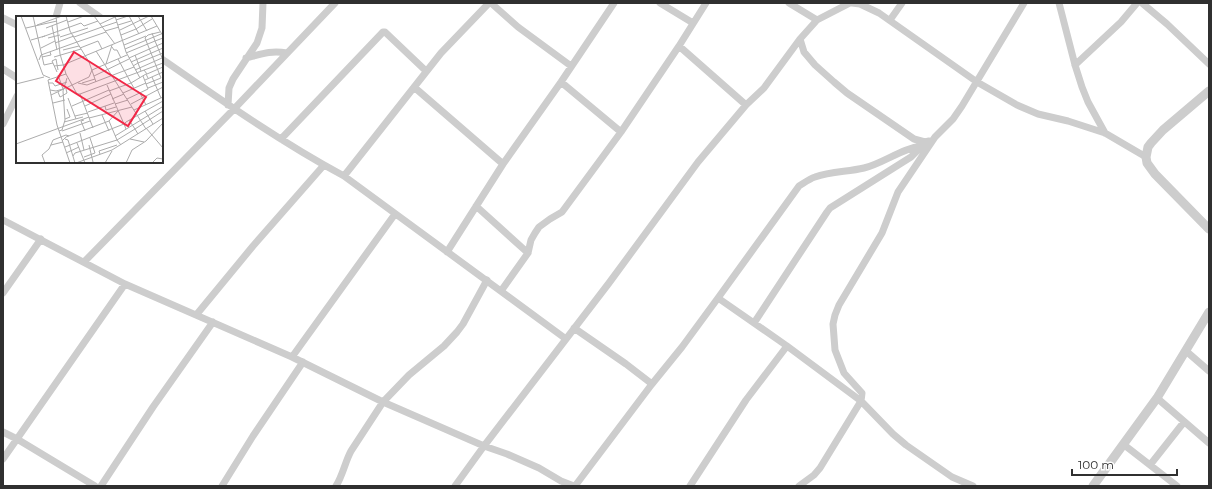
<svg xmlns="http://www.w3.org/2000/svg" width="1212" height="489" viewBox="0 0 1212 489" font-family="Montserrat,sans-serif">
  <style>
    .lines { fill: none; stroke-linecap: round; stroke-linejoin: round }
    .minor { stroke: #cdcdcd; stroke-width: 7 }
    .tertiary { stroke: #cdcdcd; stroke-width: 9 }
    .inset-road { fill: none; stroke: #acacac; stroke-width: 1 }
    .view { fill: #f22847; fill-opacity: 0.15; stroke: #f22847; stroke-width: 2 }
    .inset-edge { fill: none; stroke: #303030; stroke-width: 2 }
  </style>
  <rect width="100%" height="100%" fill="#fff"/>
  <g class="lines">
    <!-- minor -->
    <path class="minor" d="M80,3L100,17
      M491,3L518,27L571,66
      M660,3L693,23
      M789,3L817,20
      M852,3L860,4L879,13L977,82L1017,105L1038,114L1068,121L1105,133L1146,157
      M1059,3L1075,65L1082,87L1088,102L1105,133
      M1142,3L1167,24L1209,64
      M56,17L60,3
      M3,18L17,25
      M890,20L902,3
      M800,39L804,52L815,65L834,82L847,93L914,139L925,142L929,141
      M679,46L746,105
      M246,58C261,54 271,50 287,53
      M162,59C221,100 281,142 344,176L566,339
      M1075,65L1121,22L1137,3
      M3,69L17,78
      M561,82L621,132
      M414,87L503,164
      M228,105L229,88L233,79L257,43L262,28L263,3
      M3,124L17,96
      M281,139L383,32H385L426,71
      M344,176L441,53L489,3
      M476,206L528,253
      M3,220L125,284L292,357L383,402L484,446L507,454L539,468L561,481L574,486
      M447,252L503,164L561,82L614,3
      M84,262L234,109L335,3
      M501,291L528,253L531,240L535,233L539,227L550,219L562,212L621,132L679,46L706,3
      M3,293L41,239
      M718,298L787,346L861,401L893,434L906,445L952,477L973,486
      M197,314L253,246L324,165
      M754,323L827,212L830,208L911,157L922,146
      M574,328L626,364L652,384
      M1186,351L1209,371
      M292,357L395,214
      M1157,398L1209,443
      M3,432L17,439L95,486
      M1123,444L1177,486
      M3,459L125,284
      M1150,465L1184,422
      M101,486L153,407L213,322
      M222,486L253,436L303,362
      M336,486C343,475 345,462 351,451L383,402L409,375L444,346L457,332L463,324L487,280
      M455,486L484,446L609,283L698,162L746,105L764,88L800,39L817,20L850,3
      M575,486L652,384L682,347L718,298L799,186C804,183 809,179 815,177C831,171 848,172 864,168C884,163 902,148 922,146L925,142
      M690,486L746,400L787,346
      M799,486L814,475L820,468L861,401L862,393L844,373L835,350L833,324L835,315L839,305L882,233L898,192L935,137L953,119L962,106L1024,3"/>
    <!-- tertiary -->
    <path class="tertiary" d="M1209,91L1163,130L1151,143L1148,147L1146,157L1147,163L1155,174L1209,229
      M1093,486L1157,398L1209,312"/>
  </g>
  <!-- overview -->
  <g transform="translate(16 16)">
    <rect width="147" height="147" fill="#fff"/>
    <path class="inset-road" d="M5,0L27,59L34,62M17,0L28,49L37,47M40,0L44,38L50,58L32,64L41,109L54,147M50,0L54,15L73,46L80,66M78,0L99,28M99,0L110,36L124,62M113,0L123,18M122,0L131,15M135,0L147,20M100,4L112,0M52,6L68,0M84,8L99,1M21,9L46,0M102,9L115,5M36,10L41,34M86,11L101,6M10,12L41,5M30,12L51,4M120,13L136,3M104,14L133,0M89,15L103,11M136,17L139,25L147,22M105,19L120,13M26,21L65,7L68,10L82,5M44,21L72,12M58,21L86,11M32,22L44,19M15,24L29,20M61,26L90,16M39,27L58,20M108,29L130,20M96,31L98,34H101L105,42M25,32L39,25M64,32L82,25L86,33M109,33L145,18M47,34L63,30M80,35L130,113M110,37L139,25L147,44M119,39L122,47L147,37M26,41L35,39L34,36M38,41L65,33M113,42L147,27M102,43L115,67L130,58L132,62M23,44L25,39L61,26M115,46L147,32M90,48L96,29M38,50L47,49L141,10M117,50L122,47L125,55M119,54L146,42M128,54L131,58L147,51M41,56L36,45L40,43L42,54M50,58L61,78H64L77,112M42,59L47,73M78,60L113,43M136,61L145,82M129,64L147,56M33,67H37L39,70L51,66M62,67L71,69L118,51M66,67L79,63M0,68L28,61M130,68L145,62L129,22L132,19L144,16M132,72L147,66M34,74L40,75L47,73M93,75L115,67L118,72M42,76L44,81L46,80L51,77L50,73M107,77L130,67M124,77L130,89M64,78L147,47M35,79L73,61L76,54L111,39M52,82L60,103M96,83L108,78M111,83L132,73L127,60M37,87L49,84M99,88L112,84M115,88L147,71M56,90L93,74M69,90L95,78M89,90L90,94L100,91M118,94L147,81M129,95L137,108M72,96L98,87M86,99L93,115M59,100L72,97M73,102L116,91M49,103L54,101L51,93M68,104L65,105L69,115M48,106L67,101M130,112L147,132M110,113L108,108L110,106L147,85M43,115L46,114L49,104L47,75L51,62M46,115L74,105M64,117L68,134M122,118L119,113L147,95M99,120L146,91M49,123L52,124L59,147M114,123L128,126M46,125L50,121L93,105L102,95M61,127L69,147M0,128L73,101M35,129L47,126M73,129L77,146M105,129L101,124L119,113L113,104M49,131L108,108L91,69M50,137L63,131M84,138L83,135L101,129M57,140L59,137L101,124L93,105M68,141L79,137L74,122M29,147L26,139L33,133L37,124L50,119L53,120M60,147L96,134L147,102M89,147L96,135M110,147L116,134L130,125L147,107M136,147L141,142L147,143"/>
    <path class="view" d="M58,36L130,81L112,110L40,65Z"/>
    <rect width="147" height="147" class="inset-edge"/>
  </g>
  <!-- border -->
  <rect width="1212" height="489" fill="none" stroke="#303030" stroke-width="8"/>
  <!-- scale -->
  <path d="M1072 469v6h105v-6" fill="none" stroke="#303030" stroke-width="2"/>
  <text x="1078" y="469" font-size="12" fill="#303030" stroke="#ffffff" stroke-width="3" paint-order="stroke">100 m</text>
</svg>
